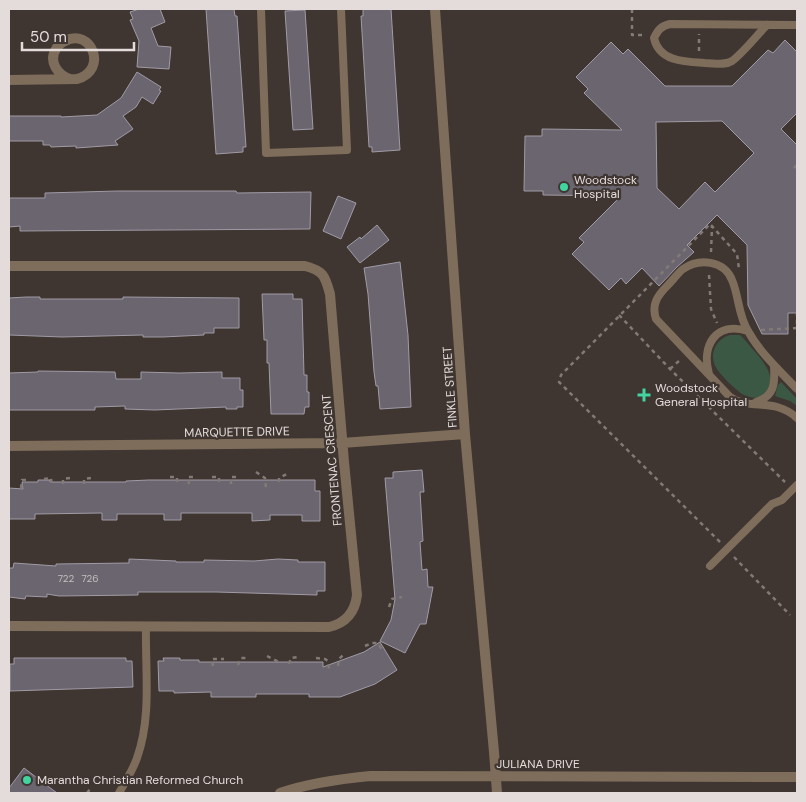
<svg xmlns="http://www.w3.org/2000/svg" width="806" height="802" viewBox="0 0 806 802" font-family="'DM Sans',sans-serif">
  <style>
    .green { fill: #3b5844 }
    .building { fill: #6a656e; stroke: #a09ba5; fill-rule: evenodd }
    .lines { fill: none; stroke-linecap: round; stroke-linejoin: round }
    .path { stroke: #827a76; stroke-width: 2.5; stroke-dasharray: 4 4; stroke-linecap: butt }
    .service { stroke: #7e6d5a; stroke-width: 8 }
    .minor { stroke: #7e6d5a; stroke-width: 10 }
    .tertiary { stroke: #7e6d5a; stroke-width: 10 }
    .poi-dot { fill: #41d4a1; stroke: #3f3531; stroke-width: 2 }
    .labels { text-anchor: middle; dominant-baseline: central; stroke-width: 4.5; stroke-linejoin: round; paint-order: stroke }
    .number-label { font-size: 10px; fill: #c5bebf }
    .poi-label { font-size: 12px; fill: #e3dcda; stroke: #3f3531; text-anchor: start }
    .street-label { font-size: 12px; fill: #e3dcda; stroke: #3f3531 }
  </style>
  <rect width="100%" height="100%" fill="#3f3531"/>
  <!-- green -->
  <path class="green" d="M730,335H740L744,339C755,353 782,375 765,394C759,400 749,398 742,394C734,388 723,378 717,369C708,356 715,339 730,335Z
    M781,382L797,399V406L790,401L775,396L778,385Z"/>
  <!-- building -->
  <path class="building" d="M139,9H160L165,22L151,28L158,46L171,47L169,69L137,67L139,41L130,20L133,19L130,12Z
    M206,9H234L235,16H237L246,147H243V152L216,154Z
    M363,9H391L400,150L372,152V147H369L361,16H363Z
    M305,10L313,129L293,130L285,11Z
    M785,40L797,52V113L781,129L797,145V313H788V334H762L748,305L747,245L717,215L687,245L694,252L677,267L659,286L642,268L626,284L621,278L609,290L572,254L584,242L579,238L621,196L543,195V191H524L525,136H542V129L622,130L584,93L588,89L576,77L611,42L623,54L628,49L665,86H732L768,50L773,53ZM722,121L754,153L715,192L705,182L679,209L657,188L656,122Z
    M137,72L161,87L159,90L161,91L153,104L142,97L136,107L123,116L133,129L115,141L118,145L76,148V146L51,147L50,145H43V141H9V116H61V117L97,115L121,98Z
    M117,191H236L237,193L311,192L310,229L20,231V226L9,227V198H45V193Z
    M338,196L356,203L341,239L323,231Z
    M377,225L389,240L360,263L347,247L360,237L361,239Z
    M400,262L408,335L411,407L380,409L378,386H376L374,372L368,294L364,268Z
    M262,294H293V299H302L304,375H307V392H309V407H305L304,414H271L269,363H267V340H264Z
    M26,297H40V299H123V297L239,298V328H214V333H204V335L163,337H143V335L62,337L9,335V298Z
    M38,371L115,372L116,379H141V372L179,373L222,372V378H240V390H243V407H237V409H226V407L155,410L125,409V406L95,407V410H9V373L38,372Z
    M422,470L424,492H420L423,541L420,542L422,570L427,569L428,587H433L426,624H420L405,653L380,641L391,620L395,599L385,478H393V472Z
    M38,480H50V482H126V481L149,480H315V491H320V521H302V515H270V520L252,521V513H181V520H164V514H117V520H102V513L35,514V519H9V488L23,489L22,482H38Z
    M129,559L176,561V562H204V560L254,561L278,559L298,560V562H325V591H317V595L216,592H138V595L59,596L47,594V597L26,596L25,599L9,597V568H13L14,563L56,566V564L129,563Z
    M380,642L397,670L375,684L340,697H309V694H256V697H211V692L174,693V691H159L158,661H164L163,658H180V660H199V662H323V667L364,652Z
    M14,658H126V661H132L133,687L10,691V664H14Z
    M24,768L57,793H9V788Z"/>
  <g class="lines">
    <!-- path -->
    <path class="path" d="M632,9V35H644
      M699,51V34
      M794,168L797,165
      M711,252L712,227
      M709,275L711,309L717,323
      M619,315L670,369L785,482
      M761,330L797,328V309
      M670,369L680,360
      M256,472L265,478L266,489
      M170,477H177V484
      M212,477H219V483
      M44,479L51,478L52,486
      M279,482V478L287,474
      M63,484V479L70,478
      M84,484V479L91,478
      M189,484L188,477H196
      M231,484V477H238
      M21,488L22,480H28
      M720,542L559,382L561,375L710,224L737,254L739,269
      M734,557L790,615
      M389,607L392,599L402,597
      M365,646L372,643H378L382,650
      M267,656L277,661V664
      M316,658L325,659L328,661L329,670
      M289,664L291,658L298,657
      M238,665L241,658H248
      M213,666L212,659H224
      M338,666L339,659L345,653
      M87,793L91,788"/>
    <!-- service -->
    <path class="service" d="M261,9L266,153L347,150L341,9
      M767,25C758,34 742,54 732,61C724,66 714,63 705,63C686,62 659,62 654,38C658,30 661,26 670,24L797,25
      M709,374C701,345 716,321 748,331
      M797,389C780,371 760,353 748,331C738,315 739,296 732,280C724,260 699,258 683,269C678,273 673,280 668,285C658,295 651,304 656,319L730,397C751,411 774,397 797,418
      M756,402C775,396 775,383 774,366
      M710,566L772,504L782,500L797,485
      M119,793C125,782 133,770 137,758C152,716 145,670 146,626"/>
    <!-- minor -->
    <path class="minor" d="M435,9L465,434L494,752L497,793
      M9,80L77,79C109,70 91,27 65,41C61,43 58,45 56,49C48,62 58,75 70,79
      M9,266H305C324,271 325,276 330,294L344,462L357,595C355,612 346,623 329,627L9,626
      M9,446L342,443L465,434"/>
    <!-- tertiary -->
    <path class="tertiary" d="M280,793C309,783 339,779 370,776L797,777"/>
  </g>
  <!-- markers -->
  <g class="poi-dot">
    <circle cx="564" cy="187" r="5"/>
    <path d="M641.5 387.5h5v5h5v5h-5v5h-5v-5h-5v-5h5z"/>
    <circle cx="27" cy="780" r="5"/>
  </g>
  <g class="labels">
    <!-- number labels -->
    <g class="number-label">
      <text x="66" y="578">722</text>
      <text x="90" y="578">726</text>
    </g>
    <!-- poi labels -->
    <g class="poi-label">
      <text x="574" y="180">Woodstock<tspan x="574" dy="14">Hospital</tspan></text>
      <text x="655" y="388">Woodstock<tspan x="655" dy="14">General Hospital</tspan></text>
      <text x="37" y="780">Marantha Christian Reformed Church</text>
    </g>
    <!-- street labels -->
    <g class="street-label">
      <text transform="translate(450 387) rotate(-94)">FINKLE STREET</text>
      <text transform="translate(237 432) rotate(-1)">MARQUETTE DRIVE</text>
      <text transform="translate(332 460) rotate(-95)">FRONTENAC CRESCENT</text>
      <text x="538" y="764">JULIANA DRIVE</text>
    </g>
  </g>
  <!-- border -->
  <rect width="806" height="802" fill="none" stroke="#e3dcda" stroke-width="20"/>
  <!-- scale -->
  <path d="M22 42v8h112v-8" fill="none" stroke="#e3dcda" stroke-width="2.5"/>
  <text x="30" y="42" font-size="15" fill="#e3dcda" stroke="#3f3531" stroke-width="4" paint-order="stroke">50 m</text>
</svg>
